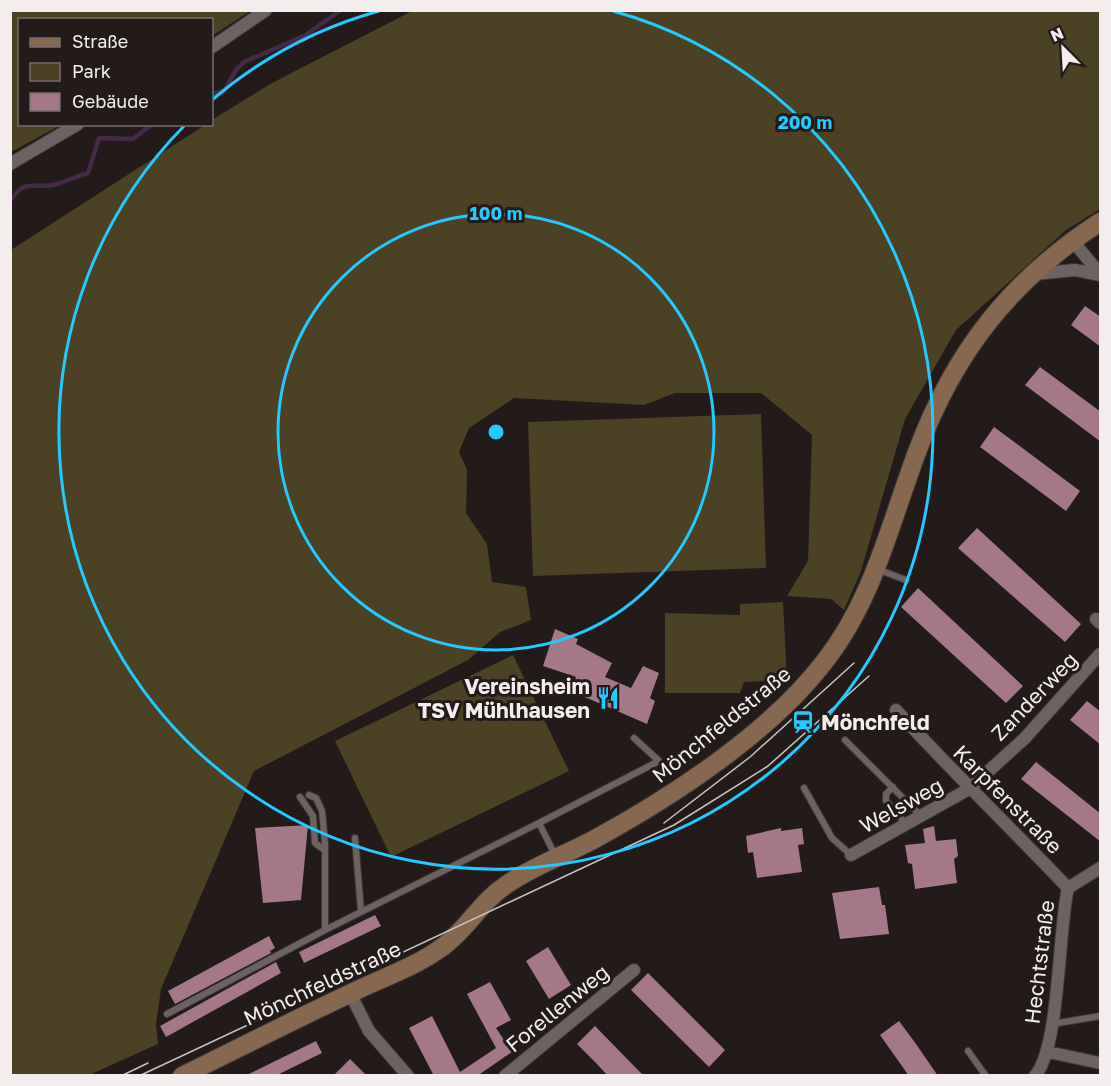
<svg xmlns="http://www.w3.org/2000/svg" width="1111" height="1086" viewBox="0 0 1111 1086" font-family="'Golos Text',sans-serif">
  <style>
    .green { fill: #4b4125 }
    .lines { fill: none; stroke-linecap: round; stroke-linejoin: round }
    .stream { stroke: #442a47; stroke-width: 4.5 }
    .building { fill: #a47888 }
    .lane-casing { stroke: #3e3938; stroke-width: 8 }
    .street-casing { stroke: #3e3938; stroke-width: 14 }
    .secondary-casing { stroke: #3e3938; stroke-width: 20 }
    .lane { stroke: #6b6261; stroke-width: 6 }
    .street { stroke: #6b6261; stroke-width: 12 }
    .secondary { stroke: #86674f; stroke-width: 18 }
    .tram { stroke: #c8c3c2; stroke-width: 1.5 }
    .ring { fill: none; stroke: #25c9fe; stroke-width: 3 }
    .labels { text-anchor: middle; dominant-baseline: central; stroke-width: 6; stroke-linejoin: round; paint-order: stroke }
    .poi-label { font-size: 21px; font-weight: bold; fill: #f3eeed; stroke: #221b1a; text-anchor: end }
    .street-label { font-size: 21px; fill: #f3eeed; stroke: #221b1a }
    .centre { fill: #25c9fe; stroke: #221b1a; stroke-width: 3 }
    .ring-label { font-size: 18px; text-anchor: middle; font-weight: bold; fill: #25c9fe; stroke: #221b1a; stroke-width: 6; stroke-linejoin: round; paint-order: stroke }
  </style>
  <rect width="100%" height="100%" fill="#221b1a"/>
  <!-- green -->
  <path class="green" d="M11,10H250V11L212,36V20H20V124L61,125L11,152Z
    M412,11H1100V209L1066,230L956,330L905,419L861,571L844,610L831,599L787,596L808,561L812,435L761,393H675L644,405L514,398L469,428L459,452L467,470L466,513L487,544L492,582L526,587L531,620L500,632L468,660L254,771L161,989L156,1024L158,1044L89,1075H11V250L205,125L212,124V120L272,83Z
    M761,414L766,568L533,576L528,422Z
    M783,602L787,680L744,682L740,693H665V613L740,615V604Z
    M513,655L569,771L391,857L335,741Z"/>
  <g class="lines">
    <!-- stream -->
    <path class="stream" d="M212,94L224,91L236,70L244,62L304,36L341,10
      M10,201C27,175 36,191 57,184C67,181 78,176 88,173L99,138L133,139L152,124"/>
  </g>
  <!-- building -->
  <path class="building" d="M1085,306L1101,317V347L1071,325Z
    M1040,367L1101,412V442L1025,385Z
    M994,427L1080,491L1066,511L980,447Z
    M977,528L1081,624L1065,642L958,548Z
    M918,588L1023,686L1006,703L901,607Z
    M555,629L578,639L576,644L612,663L605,677L631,688L643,666L659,673L650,698L655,701L647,724L571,691L576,677L543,666Z
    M1087,701L1101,712V745L1070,720Z
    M1036,762L1101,814V842L1021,779Z
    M308,825L301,900L263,903L255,828Z
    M934,826L936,841L956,839L958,856L954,859L957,883L915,889L912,864L908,863L905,845L925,843L923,829Z
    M781,828V831L802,828L804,844L798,845L802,872L757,878L753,852L748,853L746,836Z
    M879,887L882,905H885L889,934L840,939L832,893Z
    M375,915L381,926L304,963L299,952Z
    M269,936L275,948L270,951L271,953L175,1004L168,991Z
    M548,947L571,985L549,999L526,961Z
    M276,962L281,973L166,1037L160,1026Z
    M648,973L725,1050L709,1067L631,990Z
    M490,982L511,1020L496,1028L512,1052L477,1076H434L409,1028L432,1016L460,1072L496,1048L467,994Z
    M899,1021L916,1044L938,1076H909L880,1035Z
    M595,1026L633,1065L644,1076H608L596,1063L577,1044Z
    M316,1041L322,1053L275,1076H245Z
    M350,1059L367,1076H333Z"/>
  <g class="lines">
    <!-- lane casing -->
    <g class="lane-casing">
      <path id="lane" d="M877,569L906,580
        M845,740L921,816
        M893,787L886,794V801L906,824
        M804,788L832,838L851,855
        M309,795L316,798L322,811L325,844V930
        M300,797L313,816L315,843L323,849
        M539,823L659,761L634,738
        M355,838L361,911
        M167,1014L325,930L539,823L555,855
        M1052,1024L1100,1016
        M968,1051L986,1076"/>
    </g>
    <!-- street casing -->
    <g class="street-casing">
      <path id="street" d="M212,47L266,10
        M10,164L78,124
        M1072,240L1100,274
        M1035,274L1075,270L1100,275
        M1096,619L1100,623
        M896,710C952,771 1011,828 1068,888
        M851,855L969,789L1025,738L1100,654
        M350,993L369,1031L408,1076
        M1048,1052L1100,1063
        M505,1076L634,970
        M1035,1076C1060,1047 1058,931 1068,888L1100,868"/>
    </g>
    <!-- secondary casing -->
    <g class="secondary-casing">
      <path id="secondary" d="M182,1076C237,1049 292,1021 347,995C378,979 412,969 441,948C466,931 480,902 506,885C533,866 565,855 593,840C672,797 770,733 825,661C873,600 890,524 917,452C954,352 1011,280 1100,222"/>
    </g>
    <!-- lane -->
    <use href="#lane" class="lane"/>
    <!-- street -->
    <use href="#street" class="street"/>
    <!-- secondary -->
    <use href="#secondary" class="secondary"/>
    <!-- tram -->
    <path class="tram" d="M664,823L750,757L854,663
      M121,1076L148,1063
      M139,1076L674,825L768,766L869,676"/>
  </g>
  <!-- distance rings -->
  <g class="ring">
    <circle cx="496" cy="432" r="218"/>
    <path d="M212 100A437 437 0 0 1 379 11M613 11A437 437 0 1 1 184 126"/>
  </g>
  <!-- icons -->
  <defs>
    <g id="restaurant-bare" transform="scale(1.8)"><path d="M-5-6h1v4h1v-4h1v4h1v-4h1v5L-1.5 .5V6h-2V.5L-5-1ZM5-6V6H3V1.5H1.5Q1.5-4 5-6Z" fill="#25c9fe" stroke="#221b1a" stroke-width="2.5" paint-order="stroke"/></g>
    <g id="station-bare" transform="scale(1.8)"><path d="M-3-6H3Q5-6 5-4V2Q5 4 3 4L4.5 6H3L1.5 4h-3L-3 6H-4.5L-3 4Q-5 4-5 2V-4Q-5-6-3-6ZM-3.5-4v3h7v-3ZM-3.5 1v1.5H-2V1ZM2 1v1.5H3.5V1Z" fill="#25c9fe" stroke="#221b1a" stroke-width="2.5" paint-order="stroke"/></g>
  </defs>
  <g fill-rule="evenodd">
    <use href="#restaurant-bare" x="608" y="698"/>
    <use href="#station-bare" x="803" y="722"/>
  </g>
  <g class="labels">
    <!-- poi labels -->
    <g class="poi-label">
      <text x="590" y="686">Vereinsheim<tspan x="590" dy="24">TSV Mühlhausen</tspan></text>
      <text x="821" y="722" text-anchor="start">Mönchfeld</text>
    </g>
    <!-- street labels -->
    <g class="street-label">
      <text transform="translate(1034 696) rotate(-46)">Zanderweg</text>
      <text transform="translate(721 724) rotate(-39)">Mönchfeldstraße</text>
      <text transform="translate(1008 799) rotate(45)">Karpfenstraße</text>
      <text transform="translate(901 805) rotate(-29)">Welsweg</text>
      <text transform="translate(1039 962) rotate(-83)">Hechtstraße</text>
      <text transform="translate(322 983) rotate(-25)">Mönchfeldstraße</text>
      <text transform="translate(557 1008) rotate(-39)">Forellenweg</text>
    </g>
  </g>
  <circle cx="496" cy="432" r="9" class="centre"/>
  <g class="ring-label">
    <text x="805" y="129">200 m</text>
    <text x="496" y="220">100 m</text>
  </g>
  <!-- border -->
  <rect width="1111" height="1086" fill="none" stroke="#f3eeed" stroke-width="24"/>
  <!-- legend -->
  <rect x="18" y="18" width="195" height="108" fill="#221b1a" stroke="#766f6e" stroke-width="1.5"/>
  <rect x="30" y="38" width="30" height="9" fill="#86674f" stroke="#766f6e" stroke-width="1.5"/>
  <text x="72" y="48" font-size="18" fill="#f3eeed">Straße</text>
  <rect x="30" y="63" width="30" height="18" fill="#4b4125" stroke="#766f6e" stroke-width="1.5"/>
  <text x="72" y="78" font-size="18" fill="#f3eeed">Park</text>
  <rect x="30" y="93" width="30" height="18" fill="#a47888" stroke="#766f6e" stroke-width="1.5"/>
  <text x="72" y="108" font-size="18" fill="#f3eeed">Gebäude</text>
  <!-- north arrow -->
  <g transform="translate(1063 48) rotate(336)" stroke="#221b1a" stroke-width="4.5" paint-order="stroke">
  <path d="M0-4.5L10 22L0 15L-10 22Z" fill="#f3eeed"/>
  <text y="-9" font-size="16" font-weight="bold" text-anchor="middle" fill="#f3eeed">N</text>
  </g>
</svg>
